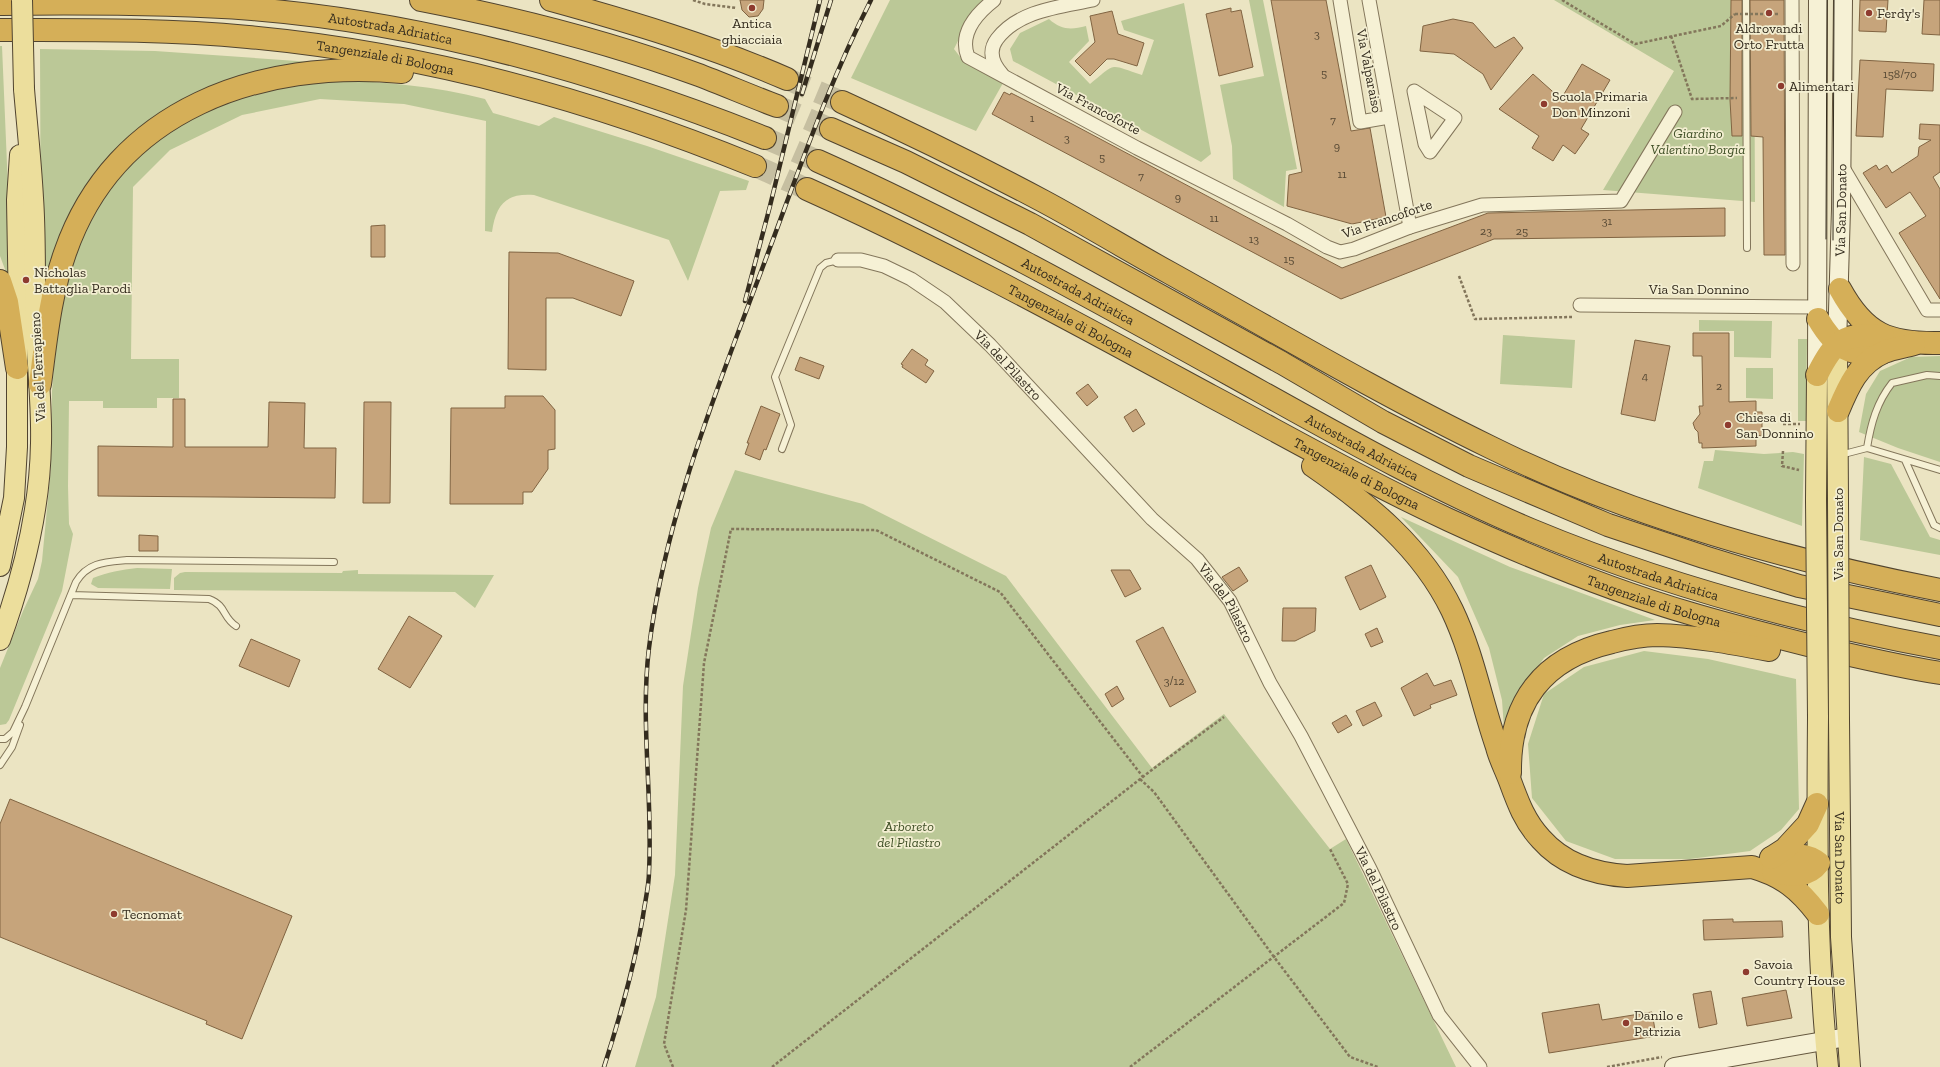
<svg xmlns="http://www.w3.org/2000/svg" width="1940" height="1067" viewBox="0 0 1940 1067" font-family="'Zilla Slab',serif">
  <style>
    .green { fill: #bbc897 }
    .building { fill: #c6a47b; stroke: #816442 }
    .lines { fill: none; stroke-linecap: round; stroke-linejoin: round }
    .highway-tunnel { stroke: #c6bfa1; stroke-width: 22; stroke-dasharray: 22 11; stroke-linecap: butt }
    .lane-casing { stroke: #83765b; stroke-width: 8 }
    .street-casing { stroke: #83765b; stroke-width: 15 }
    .secondary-casing { stroke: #65573e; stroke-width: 20 }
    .primary-casing { stroke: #51442f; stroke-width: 22 }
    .highway-casing { stroke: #51442f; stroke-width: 24 }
    .path { stroke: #83765b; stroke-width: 2.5; stroke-dasharray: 3 2; stroke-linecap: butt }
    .lane { stroke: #f6f1d5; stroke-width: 6 }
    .street { stroke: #f6f1d5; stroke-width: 13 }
    .secondary { stroke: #f6f1d5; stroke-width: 18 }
    .primary { stroke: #ecde9c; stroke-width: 20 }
    .highway { stroke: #d5af58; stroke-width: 22 }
    .tram { stroke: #342c1e; stroke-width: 1 }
    .rail-casing { stroke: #342c1e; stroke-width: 4.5 }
    .rail { stroke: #f3eed1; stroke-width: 3; stroke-dasharray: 9; stroke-linecap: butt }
    .primary-bridge-casing { stroke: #51442f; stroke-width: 22; stroke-linecap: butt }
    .path-bridge { stroke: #83765b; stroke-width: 2.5; stroke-dasharray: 3 2; stroke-linecap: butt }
    .primary-bridge { stroke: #ecde9c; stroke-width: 20 }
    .poi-dot { fill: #8e3b2f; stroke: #f3eed1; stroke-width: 1.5 }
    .labels { text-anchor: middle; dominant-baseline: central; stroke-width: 3.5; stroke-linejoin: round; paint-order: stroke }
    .number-label { font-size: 12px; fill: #584a35 }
    .poi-label { font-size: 14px; fill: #342c1e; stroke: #f3eed1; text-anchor: start }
    .street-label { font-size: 14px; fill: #342c1e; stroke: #f3eed1 }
    .park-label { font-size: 14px; font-style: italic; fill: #3f4f26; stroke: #f3eed1 }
  </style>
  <rect width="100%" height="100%" fill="#ebe4c2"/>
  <!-- green -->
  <path class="green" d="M890,0H986L971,14L954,49L964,62L1003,83L976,131L851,78Z
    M1249,0H1263L1297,169L1286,171L1284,207L1233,179L1232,146L1220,85L1264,76Z
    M1554,0H1754L1755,202L1603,190L1674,71Z
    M1184,3L1211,154L1201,162L1013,61L1010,49L1020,33L1049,19C1061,30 1071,30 1086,26L1089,41L1069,62L1090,84C1117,62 1108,64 1142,75L1154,40L1124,30L1121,21Z
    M0,46H2L12,283L9,280L0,256Z
    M40,49L155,51L311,62C283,71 255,79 227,87C214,91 199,94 186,99C137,118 86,177 65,225C54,250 48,277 41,303Z
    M334,80C387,82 434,86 485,99L493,113L539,126L554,117L647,146L749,181L746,190L720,191L688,281L669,240L534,195C506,193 496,204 492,232L485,231L486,121L404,104L320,99L242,115L170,150L133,187L131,359H179V398H157V408H103V401H69L68,486L69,524L73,534L62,591L9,720L6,724L0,725V668L23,611L38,579L42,561L51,467L52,391L57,329L73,252L99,198L150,141L228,101L268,90Z
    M1699,320L1772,321L1771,358L1734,357V331H1699Z
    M1503,335L1575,340L1572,388L1500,384Z
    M1798,339H1807L1806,421H1798Z
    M1940,356V462L1898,448L1859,432L1866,394L1880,371L1911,357Z
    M1746,368H1773V399L1746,398Z
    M1715,450L1764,454L1793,452L1804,454L1802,526L1698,488L1704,461H1713Z
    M1864,457L1891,464L1930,537L1940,540V555L1860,540Z
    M735,470L863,504L1006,576L1152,768L1224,714L1330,849L1346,839L1456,1067H635L656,997L675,875L683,686L698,588L711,528Z
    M1401,517L1510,567L1655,620L1620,625L1578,636L1544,658L1519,693L1504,728L1502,700L1489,648L1458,577Z
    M137,568L172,569L170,589L98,588L91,584L93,578C108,572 121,570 137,568Z
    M358,570V574L494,575L475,608L455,592L174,590V578L180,573L185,572L342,573L343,571Z
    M1644,651L1708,659L1796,679L1799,809L1781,830L1750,851L1690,859H1615L1566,841L1532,798L1528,744L1544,694L1584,667Z"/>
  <!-- building -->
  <path class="building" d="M740,0H764L763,9L758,16L749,17L742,10Z
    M1271,0H1326L1351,131L1370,128L1386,217L1352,224L1287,206L1289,175L1302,172Z
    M1731,0H1742V136H1732L1730,100Z
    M1750,0H1784L1785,255H1764L1763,137L1751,136Z
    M1860,0H1888L1886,32L1859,31Z
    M1924,0H1940V35L1922,34Z
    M1231,8V12L1241,10L1253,67L1219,76L1206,14Z
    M1112,11L1118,34L1144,43L1137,66L1114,59H1107L1090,76L1075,61L1095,42L1090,16Z
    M1453,19L1473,23L1495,48L1514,37L1523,48L1491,90L1483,74L1454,54L1420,51L1423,26Z
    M1860,60L1934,64L1933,91L1886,89L1883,137L1856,136Z
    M1582,64L1610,80L1581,129L1589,134L1575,154L1563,145L1553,161L1532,148L1539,136L1499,109L1533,74L1561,99Z
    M1004,92L1010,95L1011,93L1074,125L1342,268L1488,213L1725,208V236L1494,239L1341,299L992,114Z
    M1920,124L1940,125V172L1933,177L1940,189V299L1899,233L1926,216L1910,192L1886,208L1863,173L1876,165L1879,170L1887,165L1892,173L1918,156L1919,147L1931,140L1919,139Z
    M385,225V257H371V226Z
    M509,252L558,253L634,281L621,316L573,298H546V370L508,369Z
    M1693,333H1729V402L1756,401V412H1762V436L1756,435V446L1702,448V443H1699L1698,432L1695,429L1693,423L1700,414L1699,406H1703L1702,356H1693Z
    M1635,340L1670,346L1655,421L1621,414Z
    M912,349L928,360L925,365L934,371L926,383L902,367L903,365L901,364Z
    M800,357L824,366L819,379L795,370Z
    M1088,384L1098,397L1087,406L1076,393Z
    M505,396H543L555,410V449L548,450V469L532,492H523V504H450L451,408H505Z
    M173,399H185V447H268L269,402L305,403L304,448H336L335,498L98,496V446L173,447Z
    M364,402H391L390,503H363Z
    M761,406L780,414L766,450L764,449L760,460L745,454L749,443H747Z
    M1136,409L1145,424L1133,432L1124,417Z
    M139,535L158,536V551H139Z
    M1371,565L1386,597L1360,610L1345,577Z
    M1239,567L1248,581L1233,591L1222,577Z
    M1111,570H1130L1141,589L1125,597Z
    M1283,608H1316L1315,631L1295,641H1282Z
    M409,616L442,636L410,688L378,669Z
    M1163,627L1196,692L1170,707L1136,641Z
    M1377,628L1383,642L1371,647L1365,634Z
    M251,639L300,660L289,687L239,666Z
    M1427,673L1434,686L1451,680L1457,695L1430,705L1431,708L1414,716L1401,688Z
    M1117,686L1124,699L1112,707L1105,694Z
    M1375,702L1382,716L1363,726L1356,711Z
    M1346,715L1352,725L1338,733L1332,723Z
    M10,799L292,916L242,1039L206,1024L207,1021L0,937V824Z
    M1733,919V922L1782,921L1783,937L1704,940L1703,920Z
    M1786,990L1792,1018L1747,1026L1742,998Z
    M1711,991L1717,1024L1699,1028L1693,994Z
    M1599,1004L1602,1020L1652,1012L1656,1036L1549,1053L1542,1013Z"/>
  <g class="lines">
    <!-- highway-tunnel -->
    <path class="highway-tunnel" d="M787,79L842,102
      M777,106L831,129
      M765,138L818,161
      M755,166L807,189"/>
    <!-- lane casing -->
    <g class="lane-casing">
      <path id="lane" d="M1746,0L1747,248
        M1867,448C1871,423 1877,402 1892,383L1927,375L1940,376
        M782,449L791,425L775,377L820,268L826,263L838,260
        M1840,455L1867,448L1940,470
        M1905,460L1934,525L1940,528
        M71,595L209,599C227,606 222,617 236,626
        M0,739H5L13,732L25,707L76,582C88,562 106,562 127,560L334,562
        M0,765L12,747L20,725"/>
    </g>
    <!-- street casing -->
    <g class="street-casing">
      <g id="street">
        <path d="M994,0C976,14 959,34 968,57L1137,148L1287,224L1327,247L1340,252L1354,249L1410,227L1482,205L1621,201L1675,112"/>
        <path d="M1340,0L1360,122L1389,117"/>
        <path d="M1369,0L1410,227"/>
        <path d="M1792,0L1793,264"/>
        <path d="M1002,74C992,63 988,51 997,39C1019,10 1060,7 1093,0"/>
        <path d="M1414,91L1455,118L1430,152L1425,144Z"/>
        <path d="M1842,166L1927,310H1940"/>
        <path id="s1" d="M838,260H861L884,266L911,279L945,302L990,345L1152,519L1197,559L1230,601L1270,683L1301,736L1370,869L1439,1015L1480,1067"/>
        <path d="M1580,305L1818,307"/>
      </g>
    </g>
    <!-- secondary casing -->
    <g class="secondary-casing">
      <g id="secondary">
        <path id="s2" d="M1837,345L1841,209L1843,0"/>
        <path d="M1817,375L1818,0"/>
        <path d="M1674,1067L1847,1037"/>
      </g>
    </g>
    <!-- primary casing -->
    <g class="primary-casing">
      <g id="primary">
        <path d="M1837,345L1838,500"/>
        <path d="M1816,500L1817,375"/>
        <path d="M0,566L14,498L17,447V368L19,312L17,200L20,155"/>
        <path d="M0,640C23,577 40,510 41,443C42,403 37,364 36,325C34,283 36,240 33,198C31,161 27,125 24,89"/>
        <path d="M1818,717C1817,833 1816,951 1828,1067"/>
        <path id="s3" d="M1839,720L1841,937L1850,1067"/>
      </g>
    </g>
    <!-- highway casing -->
    <g class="highway-casing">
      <g id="highway">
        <path d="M421,0C514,18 606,41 696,74C723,84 750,96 777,106"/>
        <path d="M551,0C631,22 711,46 787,79"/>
        <path id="s4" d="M0,4C84,3 168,3 252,9C429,23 601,73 765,138"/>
        <path id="s5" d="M0,30C83,30 166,29 248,37C422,53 594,100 755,166"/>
        <path d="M842,102C910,133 977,166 1043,201C1086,224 1128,250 1170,273C1276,332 1381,394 1490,447C1631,517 1786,560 1940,590"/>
        <path d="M831,129L906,162L1030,224L1282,363L1383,422L1469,466L1608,525L1704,557L1799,586L1940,615"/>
        <path id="s6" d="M818,161C959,224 1094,299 1229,374C1328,429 1427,486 1531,530C1663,585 1800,622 1940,648"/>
        <path id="s7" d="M807,189C945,251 1078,324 1211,396C1290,438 1367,482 1449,520C1527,556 1609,590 1692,614C1736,627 1780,638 1824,649C1863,658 1901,667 1940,673"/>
        <path d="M0,281L7,302L17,368"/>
        <path d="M1840,289C1865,335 1889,344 1940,343"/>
        <path d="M1818,319C1835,348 1849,357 1883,352"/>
        <path d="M1817,375C1835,339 1844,333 1883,336"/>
        <path d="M40,384C46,340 50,295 65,253C115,108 261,59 402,72"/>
        <path d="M1838,411C1848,387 1858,363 1884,352C1893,348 1904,347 1914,344"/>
        <path d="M1313,466C1368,504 1422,548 1452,610C1473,654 1481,701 1497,747C1500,759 1506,770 1510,781C1518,803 1525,822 1541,839C1563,864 1595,874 1627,876L1752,867C1783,876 1799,889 1818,914"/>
        <path d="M1510,773C1509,702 1543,658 1612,642C1627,638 1642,635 1657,635C1695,636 1732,643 1769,650"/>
        <path d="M1771,858C1788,856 1804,851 1819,863C1807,879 1791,875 1773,872"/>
        <path d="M1771,858L1785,849L1808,824L1817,804"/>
      </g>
    </g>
    <!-- path -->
    <path class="path" d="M693,0L705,4L737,8
      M1562,0L1635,44L1721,26L1735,14
      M1760,14H1779
      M1671,36L1692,99L1737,98
      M1459,276L1475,319L1572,317
      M1783,424H1800
      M1783,451L1782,466L1799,470
      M1140,779L1154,792L1274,957L1350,1057L1378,1067
      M673,1067L664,1044L686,910L704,663L731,529L876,530L1000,592L1143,777
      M772,1067L1153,769L1224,717
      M1130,1067L1344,903L1348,884L1330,849
      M1607,1067L1662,1057"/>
    <!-- lane -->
    <use href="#lane" class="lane"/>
    <!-- street -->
    <use href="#street" class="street"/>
    <!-- secondary -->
    <use href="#secondary" class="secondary"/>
    <!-- primary -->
    <use href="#primary" class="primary"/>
    <!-- highway -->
    <use href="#highway" class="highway"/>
    <!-- tram -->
    <path class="tram" d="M1826,239L1827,0
      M1833,240L1834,0"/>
    <!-- rail casing -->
    <g class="rail-casing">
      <path id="rail" d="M802,94L831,0
        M745,301L770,206L820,0
        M604,1067C620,1017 634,968 643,916C645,901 649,886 649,872C653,797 640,722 649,648C665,517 716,392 762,269C796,179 827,86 871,0"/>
    </g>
    <!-- rail -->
    <use href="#rail" class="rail"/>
    <!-- primary-bridge casing -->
    <g class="primary-bridge-casing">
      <path id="primary-bridge" d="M22,0L24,89
        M1816,500L1818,717
        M1838,500L1839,720"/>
    </g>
    <!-- path-bridge -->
    <path class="path-bridge" d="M1735,14H1760"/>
    <!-- primary-bridge -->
    <use href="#primary-bridge" class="primary-bridge"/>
  </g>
  <!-- markers -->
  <g class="poi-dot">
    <circle cx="752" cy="8" r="4"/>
    <circle cx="1769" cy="13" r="4"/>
    <circle cx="1869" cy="13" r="4"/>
    <circle cx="1781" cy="86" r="4"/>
    <circle cx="1544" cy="104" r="4"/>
    <circle cx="26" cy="280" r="4"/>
    <circle cx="1728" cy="425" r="4"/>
    <circle cx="114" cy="914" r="4"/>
    <circle cx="1746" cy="972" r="4"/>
    <circle cx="1626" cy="1023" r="4"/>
  </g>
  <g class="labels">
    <!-- number labels -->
    <g class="number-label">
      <text x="1317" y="34">3</text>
      <text x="1324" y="73">5</text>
      <text x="1900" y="74">158/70</text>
      <text x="1032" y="118">1</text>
      <text x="1333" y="120">7</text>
      <text x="1067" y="138">3</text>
      <text x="1337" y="146">9</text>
      <text x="1102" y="157">5</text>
      <text x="1342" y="174">11</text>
      <text x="1141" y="176">7</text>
      <text x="1178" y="197">9</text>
      <text x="1214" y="218">11</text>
      <text x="1607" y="221">31</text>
      <text x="1486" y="231">23</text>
      <text x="1522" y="231">25</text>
      <text x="1254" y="239">13</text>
      <text x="1289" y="259">15</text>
      <text x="1645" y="376">4</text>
      <text x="1719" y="386">2</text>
      <text x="1174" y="681">3/12</text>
    </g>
    <!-- poi labels -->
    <g class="poi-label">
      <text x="1877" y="13">Ferdy's</text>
      <text x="752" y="23" text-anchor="middle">Antica<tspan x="752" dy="16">ghiacciaia</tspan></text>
      <text x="1769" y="28" text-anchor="middle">Aldrovandi<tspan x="1769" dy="16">Orto Frutta</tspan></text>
      <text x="1789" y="86">Alimentari</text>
      <text x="1552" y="96">Scuola Primaria<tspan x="1552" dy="16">Don Minzoni</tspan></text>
      <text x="34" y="272">Nicholas<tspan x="34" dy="16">Battaglia Parodi</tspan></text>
      <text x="1736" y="417">Chiesa di<tspan x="1736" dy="16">San Donnino</tspan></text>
      <text x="122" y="914">Tecnomat</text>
      <text x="1754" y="964">Savoia<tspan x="1754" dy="16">Country House</tspan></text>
      <text x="1634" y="1015">Danilo e<tspan x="1634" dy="16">Patrizia</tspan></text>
    </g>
    <!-- street labels -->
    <g class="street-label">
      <text stroke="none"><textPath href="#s4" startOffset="392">Autostrada Adriatica</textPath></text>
      <text stroke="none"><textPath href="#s5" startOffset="387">Tangenziale di Bologna</textPath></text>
      <text transform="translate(1369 71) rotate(79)">Via Valparaiso</text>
      <text transform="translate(1098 109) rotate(28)">Via Francoforte</text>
      <text stroke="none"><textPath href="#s2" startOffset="135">Via San Donato</textPath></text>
      <text transform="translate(1387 219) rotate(-19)">Via Francoforte</text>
      <text x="1699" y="289">Via San Donnino</text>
      <text stroke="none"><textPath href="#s6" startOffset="291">Autostrada Adriatica</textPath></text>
      <text stroke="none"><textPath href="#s7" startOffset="295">Tangenziale di Bologna</textPath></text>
      <text stroke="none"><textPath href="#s1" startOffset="207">Via del Pilastro</textPath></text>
      <text transform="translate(38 367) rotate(-93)">Via del Terrapieno</text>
      <text stroke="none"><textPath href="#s6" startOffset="615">Autostrada Adriatica</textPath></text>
      <text stroke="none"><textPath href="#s7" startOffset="619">Tangenziale di Bologna</textPath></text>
      <text transform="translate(1838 534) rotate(-90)">Via San Donato</text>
      <text stroke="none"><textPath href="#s6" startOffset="939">Autostrada Adriatica</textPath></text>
      <text stroke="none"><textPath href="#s7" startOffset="943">Tangenziale di Bologna</textPath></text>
      <text stroke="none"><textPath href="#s1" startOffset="531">Via del Pilastro</textPath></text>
      <text stroke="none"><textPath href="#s3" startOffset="138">Via San Donato</textPath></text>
      <text stroke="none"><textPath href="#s1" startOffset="855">Via del Pilastro</textPath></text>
    </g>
    <!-- park labels -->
    <g class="park-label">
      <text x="1698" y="133">Giardino<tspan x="1698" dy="16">Valentino Borgia</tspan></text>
      <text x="909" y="826">Arboreto<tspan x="909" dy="16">del Pilastro</tspan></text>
    </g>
  </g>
</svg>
